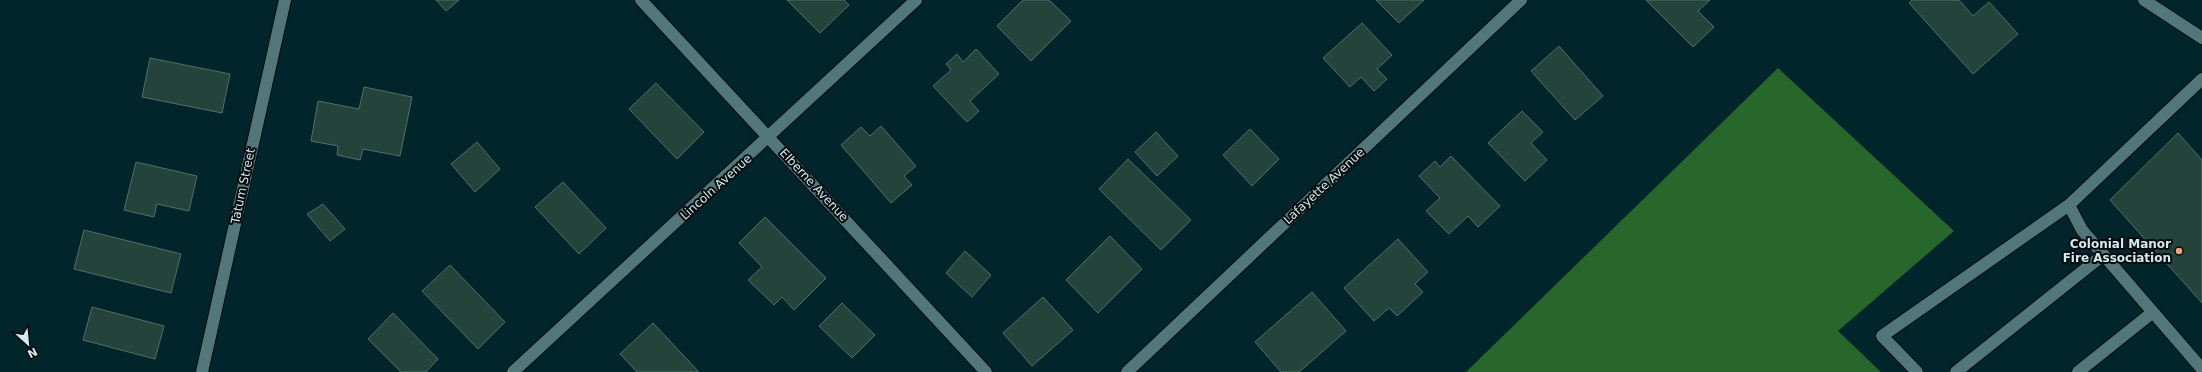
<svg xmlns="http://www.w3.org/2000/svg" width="2202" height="372" viewBox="0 0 2202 372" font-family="'DejaVu Sans',sans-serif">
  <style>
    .forest { fill: #27672b }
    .building { fill: #23433b; stroke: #507168 }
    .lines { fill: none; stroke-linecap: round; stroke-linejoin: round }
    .lane-casing { stroke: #000d11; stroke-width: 14 }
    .street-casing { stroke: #000d11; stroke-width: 14 }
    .lane { stroke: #53767b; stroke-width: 12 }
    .street { stroke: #53767b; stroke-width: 12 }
    .poi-dot { fill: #efa378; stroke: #020c0e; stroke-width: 1.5 }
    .labels { text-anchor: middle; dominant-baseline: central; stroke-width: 4; stroke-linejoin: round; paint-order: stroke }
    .street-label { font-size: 12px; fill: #d6e9ec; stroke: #020c0e }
    .poi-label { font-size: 12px; font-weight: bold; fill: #d6e9ec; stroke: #020c0e; text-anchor: end }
  </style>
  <rect width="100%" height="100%" fill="#01252a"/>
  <!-- forest -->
  <path class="forest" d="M1778,68L1954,231L1838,331L1881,372H1466Z"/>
  <!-- building -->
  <path class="building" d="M436,0H459L446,11Z
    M787,0H844L849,5L820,33Z
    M1023,0H1049L1071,21L1031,61L997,26Z
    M1376,0H1424L1399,23Z
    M1646,0H1710L1698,11L1714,27L1693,47Z
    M1912,0H1959L1973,16L1989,2L2018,34L1973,74L1909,3Z
    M1362,23L1392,55L1377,69L1387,79L1374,91L1361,77L1350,87L1323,58Z
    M1559,46L1603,96L1575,120L1531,71Z
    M976,49L999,74L970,101L979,111L967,122L933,86L951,70L946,64L957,54L963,62Z
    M150,58L230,74L222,113L142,97Z
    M656,83L704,132L677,159L629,109Z
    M364,87L412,97L400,156L363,149L360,160L337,155L338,146L311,141L318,101L359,109Z
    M1522,111L1543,132L1531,143L1547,160L1525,181L1488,143Z
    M881,126L916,166L904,176L912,185L891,203L841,145L861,127L870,136Z
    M1250,129L1279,159L1252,186L1223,155Z
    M1156,132L1178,156L1157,176L1135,152Z
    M2178,133L2202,160V303L2110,200Z
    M477,142L500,169L475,192L451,164Z
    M1451,156L1500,206L1478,227L1468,216L1449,234L1426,211L1440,198L1419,176L1435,161L1440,167Z
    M1128,159L1191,220L1161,250L1099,189Z
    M136,162L197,176L189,211L157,204L154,217L124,210Z
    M563,182L606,228L579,254L535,207Z
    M323,204L345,229L330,241L307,214Z
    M765,217L826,278L794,310L782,297L774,305L748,280L762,267L739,243Z
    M84,230L181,254L171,293L74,269Z
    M1110,236L1142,269L1098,313L1066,280Z
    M1398,239L1428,272L1415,284L1423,292L1397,316L1389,308L1374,321L1344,288Z
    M965,251L991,275L972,297L946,273Z
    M450,265L505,322L478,349L422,291Z
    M1312,292L1346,331L1299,372H1281L1255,342Z
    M1043,297L1073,330L1032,366L1003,333Z
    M842,303L875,335L852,358L819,326Z
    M92,307L164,326L155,359L83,340Z
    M393,313L438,359L426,372H401L368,339Z
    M653,323L699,372H637L620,354Z"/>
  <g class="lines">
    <!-- lane casing -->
    <g class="lane-casing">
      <path id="lane" d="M2069,205L2082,230L2202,369
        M1917,372L1882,336L2069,205L2202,79
        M1956,372L2103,255
        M2078,372L2153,312"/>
    </g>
    <!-- street casing -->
    <g class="street-casing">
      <path id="street" d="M641,0L986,372
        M2144,0L2202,38
        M202,372L285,0
        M513,372L916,0
        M1127,372L1521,0"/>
    </g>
    <!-- lane -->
    <use href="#lane" class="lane"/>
    <!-- street -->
    <use href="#street" class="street"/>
  </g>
  <!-- markers -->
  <circle class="poi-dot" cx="2179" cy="251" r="4"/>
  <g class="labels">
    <!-- street labels -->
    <g class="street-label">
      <text transform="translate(814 185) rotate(47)">Elberne Avenue</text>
      <text transform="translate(243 186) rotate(-78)">Tatum Street</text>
      <text transform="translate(1324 186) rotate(-43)">Lafayette Avenue</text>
      <text transform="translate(716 187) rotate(-42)">Lincoln Avenue</text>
    </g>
    <!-- poi labels -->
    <g class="poi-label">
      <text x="2171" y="244">Colonial Manor<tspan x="2171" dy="14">Fire Association</tspan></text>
    </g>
  </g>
  <!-- north arrow -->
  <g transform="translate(28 344) rotate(153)" stroke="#020c0e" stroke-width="3" paint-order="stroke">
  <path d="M0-3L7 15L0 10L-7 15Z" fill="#d6e9ec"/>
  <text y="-6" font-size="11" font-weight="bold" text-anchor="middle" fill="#d6e9ec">N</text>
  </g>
</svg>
